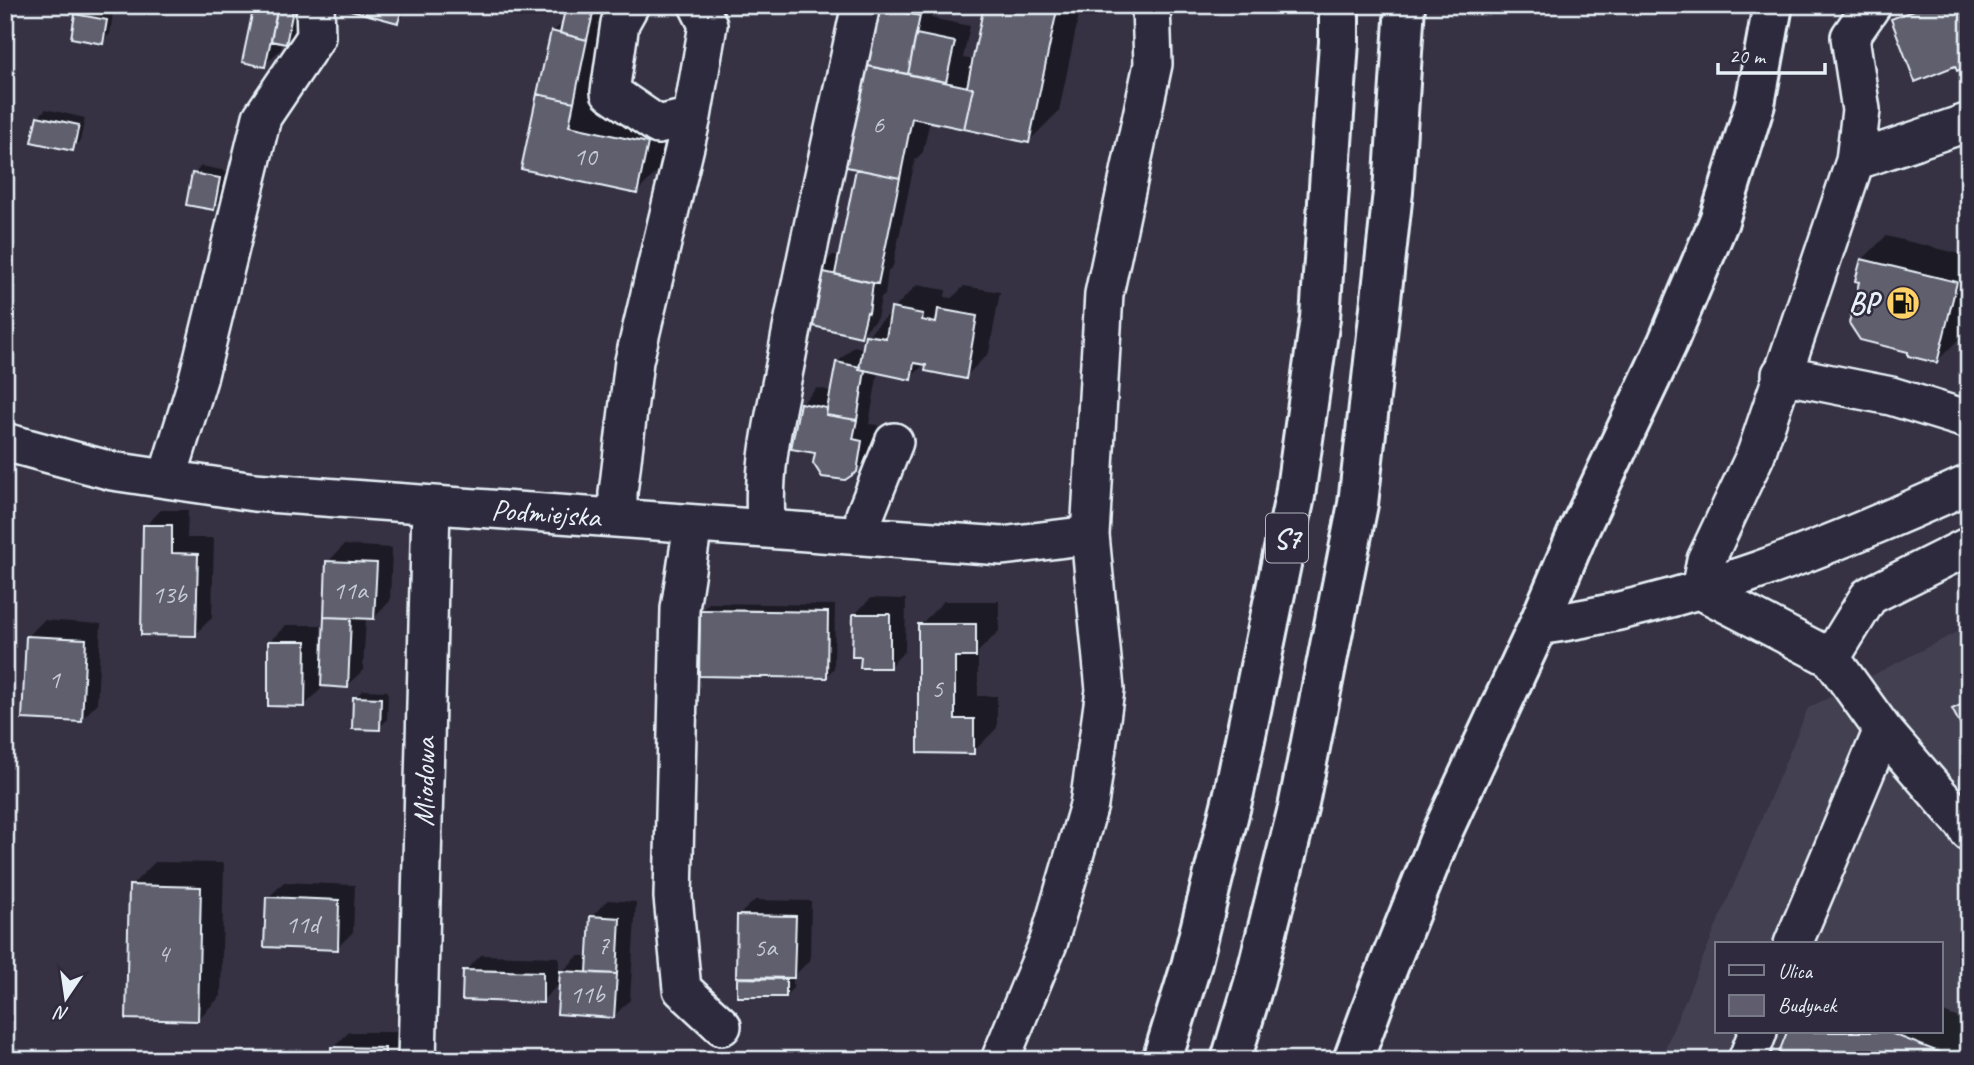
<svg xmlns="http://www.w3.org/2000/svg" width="1974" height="1065" viewBox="0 0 1974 1065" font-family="Caveat,sans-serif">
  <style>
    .built { fill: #433f51; fill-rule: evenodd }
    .shadow { fill: #0007 }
    .building { fill: #605e6e; stroke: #e8f1f8; stroke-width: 2 }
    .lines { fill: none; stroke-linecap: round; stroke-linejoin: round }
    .minor-casing { stroke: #e8f1f8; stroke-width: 42 }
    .highway-casing { stroke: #e8f1f8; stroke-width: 44 }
    .minor { stroke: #2f2a3d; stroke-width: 37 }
    .highway { stroke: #2f2a3d; stroke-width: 38 }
    .labels { text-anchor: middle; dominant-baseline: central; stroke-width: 5; stroke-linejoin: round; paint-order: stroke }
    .number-label { font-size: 26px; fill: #c6ccd6 }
    .shield { fill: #2f2a3d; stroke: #b0b5c0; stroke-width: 2 }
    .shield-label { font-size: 28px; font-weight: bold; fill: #e8f1f8 }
    .poi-label { font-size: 30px; font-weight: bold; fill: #e8f1f8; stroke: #2f2a3d; text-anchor: end }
    .street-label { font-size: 30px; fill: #e8f1f8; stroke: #2f2a3d }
  </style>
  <rect width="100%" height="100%" fill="#363244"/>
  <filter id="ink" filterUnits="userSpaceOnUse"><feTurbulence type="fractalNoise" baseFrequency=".0143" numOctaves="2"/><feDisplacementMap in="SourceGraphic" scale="14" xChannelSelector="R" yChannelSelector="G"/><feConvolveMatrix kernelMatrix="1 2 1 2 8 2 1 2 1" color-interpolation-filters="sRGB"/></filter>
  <g filter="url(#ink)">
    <!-- built -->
    <path class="built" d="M1969,626V1060H1660L1808,708ZM1717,944H1941V1032H1717Z"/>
    <!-- shadow -->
    <path class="shadow" d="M256,5H299L293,35L285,42H282L281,49L264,65Z
      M346,5H414L398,21Z
      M568,5H607L591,78L596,79L591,102L671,120L661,168L637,192L523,167L553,32L564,21Z
      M873,5H934L931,18L970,26L963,58L974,60L986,5H1081L1059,111L1029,141L930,120L923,152L915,160L893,266L888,271L885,295L881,298L877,318L861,335L816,271L833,255L840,257L858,168L839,164Z
      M1918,5H1969L1956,64L1893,20L1901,12Z
      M84,7L113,13L110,34L102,42L77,15Z
      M46,109L85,118L80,141L72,149L38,117Z
      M201,166L227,171L221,200L213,208L194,174Z
      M1886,236L1969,256V304L1961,337L1937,361L1910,351L1861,281L1862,260Z
      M917,285L946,290L945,297L952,298L964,286L1000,292L989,353L965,377L926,363L910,378L878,372L869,424L878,425L873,454L856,471L817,452L801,404L817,388L832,391L838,362L854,346L865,349L867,336Z
      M161,510H188L187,538H214L212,618L195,634L145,526Z
      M344,545L392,548L390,601L374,618L366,617L363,670L347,686L321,684V689L305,705L270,641L286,625H321V645H324L328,562Z
      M871,598L906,599L905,651L889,667L862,656L855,614Z
      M944,601H999V631L978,652V696H997V728L973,752H920V625Z
      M709,603L835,605L834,668L827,676L701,611Z
      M44,620L101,624L97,704L81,720L28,636Z
      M363,690L388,691L387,720L379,728L355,698Z
      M1969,696V738L1955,710Z
      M155,862L224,863L221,996L197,1020L131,886Z
      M284,882L355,885L353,932L337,948L268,898Z
      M608,900L636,902L630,1000L614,1016L561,982L542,1001L465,971L481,955L559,957V975L578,956H589L592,916Z
      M755,900L811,901L810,960L793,977V988L785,996L739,978L742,976L738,916Z
      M1941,1011L1969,1022V1049L1965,1060H1778L1789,1032H1941Z
      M349,1032H401V1060H333V1048Z"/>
    <!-- building -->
    <path class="building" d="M254,5L278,7L265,67L242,62Z
      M278,5H294L286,44L271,41Z
      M344,5H403L398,23L343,8Z
      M566,5H595L587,40L560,33Z
      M984,5H1058L1029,143L964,129L973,88L967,87Z
      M1927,5H1969V66L1957,71L1955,66L1915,82L1891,19Z
      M870,6L920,16L908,74L858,64Z
      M75,14L107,20L103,44L71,38Z
      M551,31L587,40L574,102L537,94Z
      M916,34L955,42L946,82L908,74Z
      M858,64L973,88L964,129L912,118L900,178L837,165Z
      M537,94L574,102L569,126L648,143L637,194L521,169Z
      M37,116L79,125L73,151L31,142Z
      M856,169L900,178L878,284L835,274Z
      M192,173L220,178L214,210L186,205Z
      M1861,259L1957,282L1937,363L1908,356V352L1860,340L1849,323L1859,282L1855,281Z
      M815,270L873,283L869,313L867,312L861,337L804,324Z
      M891,308L923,314L922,320L936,323L938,309L977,316L966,379L925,371L926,365L914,363L911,380L859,369L865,335L886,338Z
      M836,362L860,367L859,369L865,370L857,420L826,415Z
      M800,403L827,408L826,415L857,420L853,439L862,441L857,472L845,480L822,477L813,463L815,453L791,449Z
      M143,525H172V553L198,554L196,636L141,635Z
      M326,561L377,563L374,619L324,617Z
      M700,610L828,612L827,678L699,676Z
      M853,614H890V668H860L861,657H852Z
      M324,617L351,618L348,688L321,686Z
      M918,624H976V657H955V719H974V754L918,753Z
      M26,636L86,639L82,722L22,719Z
      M268,641H306L305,707L268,706Z
      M353,697L381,698L380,730L352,729Z
      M1969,701V741L1952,709Z
      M129,885L201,887L198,1021L126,1019Z
      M266,897L339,900L338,950L264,947Z
      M737,915L796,916L794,978L736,977Z
      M590,916L620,918L617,974L587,973Z
      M463,970L543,972V1003L462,1000Z
      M560,971L617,974L614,1018L557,1014Z
      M737,978L786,979V997H737Z
      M1787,1032H1888L1949,1056L1948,1060H1776Z
      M331,1047L385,1048V1060H331Z"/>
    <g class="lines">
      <!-- minor casing -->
      <g class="minor-casing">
        <path id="minor" d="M630,5L620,23L610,92L658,125L692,117L708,25L698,5
          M1855,161L1969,122
          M1781,374L1891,396L1969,420
          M5,442L112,471L254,492L1002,546L1090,535
          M167,479L198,379L262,117L316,37L315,5
          M618,518V493L634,361L692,117
          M693,524L680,609L673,897L682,989L722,1026
          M767,529C760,471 776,412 787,355C809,238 836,122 861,5
          M863,536L865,515L894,442
          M1700,590L1706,560L1756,454L1855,161L1861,110L1850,37L1872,5
          M1700,590L1831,658L1869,596L1969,546
          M1538,626C1689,605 1831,546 1969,484
          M1831,658L1883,730L1965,825L1969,832
          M1793,944L1883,730
          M417,1060L431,505
          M1000,1060L1049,941L1089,805L1105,690L1090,535L1104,294L1153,64L1151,5
          M1747,1060L1758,1032"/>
      </g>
      <!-- highway casing -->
      <g class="highway-casing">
        <path id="highway" d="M1162,1060L1191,966L1234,793L1295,496L1320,318L1339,42V5
          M1231,1060L1254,983L1298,808L1358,504L1393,192L1405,5
          M1353,1060L1378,992L1441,835L1538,626L1579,530L1667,344L1719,221L1755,104L1773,5"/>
      </g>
      <!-- minor -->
      <use href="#minor" class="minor"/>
      <!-- highway -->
      <use href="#highway" class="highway"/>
    </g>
  </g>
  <!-- icons -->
  <defs>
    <g id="fuel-disc" transform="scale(1.75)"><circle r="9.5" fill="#ffd166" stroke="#2f2a3d"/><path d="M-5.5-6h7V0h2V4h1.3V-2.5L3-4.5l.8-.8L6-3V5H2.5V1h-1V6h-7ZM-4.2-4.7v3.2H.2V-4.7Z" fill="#111"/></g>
  </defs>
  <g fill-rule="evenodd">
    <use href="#fuel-disc" x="1903" y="303"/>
  </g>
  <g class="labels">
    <!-- number labels -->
    <g class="number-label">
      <text x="878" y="124">6</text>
      <text x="585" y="156">10</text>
      <text x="350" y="590">11a</text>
      <text x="169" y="594">13b</text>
      <text x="54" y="679">1</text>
      <text x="937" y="688">5</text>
      <text x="302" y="924">11d</text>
      <text x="603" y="945">7</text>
      <text x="765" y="947">5a</text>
      <text x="163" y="953">4</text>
      <text x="587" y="994">11b</text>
    </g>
    <!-- shield labels -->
    <rect class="shield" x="1266" y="513.5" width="42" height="49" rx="5"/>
    <g class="shield-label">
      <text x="1287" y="538">S7</text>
    </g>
    <!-- poi labels -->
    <g class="poi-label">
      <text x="1878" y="303">BP</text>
    </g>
    <!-- street labels -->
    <g class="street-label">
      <text transform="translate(546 513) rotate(4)">Podmiejska</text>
      <text transform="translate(424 782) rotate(-89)">Miodowa</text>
    </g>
  </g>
  <!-- margin -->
  <rect width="1974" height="1065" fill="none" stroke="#2f2a3d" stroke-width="28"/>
  <rect x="14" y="14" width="1946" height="1037" fill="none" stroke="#e8f1f8" stroke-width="2.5" filter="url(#ink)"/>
  <!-- legend -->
  <rect x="1715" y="942" width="228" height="91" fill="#2f2a3d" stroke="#797a88" stroke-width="2"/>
  <rect x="1729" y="965" width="35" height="10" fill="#2f2a3d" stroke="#797a88" stroke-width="2"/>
  <text x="1778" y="978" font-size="21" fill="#e8f1f8">Ulica</text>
  <rect x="1729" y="995" width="35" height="21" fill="#605e6e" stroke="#797a88" stroke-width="2"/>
  <text x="1778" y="1012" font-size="21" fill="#e8f1f8">Budynek</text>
  <!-- north arrow -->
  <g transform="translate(66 998) rotate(193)" stroke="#2f2a3d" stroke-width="5" paint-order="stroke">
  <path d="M0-5L12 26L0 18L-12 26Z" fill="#e8f1f8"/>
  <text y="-10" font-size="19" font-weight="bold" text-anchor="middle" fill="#e8f1f8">N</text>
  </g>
  <!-- scale -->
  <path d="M1718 63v10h107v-10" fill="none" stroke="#e8f1f8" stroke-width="3.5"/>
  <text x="1729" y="63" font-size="21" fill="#e8f1f8" stroke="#2f2a3d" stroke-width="5" paint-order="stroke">20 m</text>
</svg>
